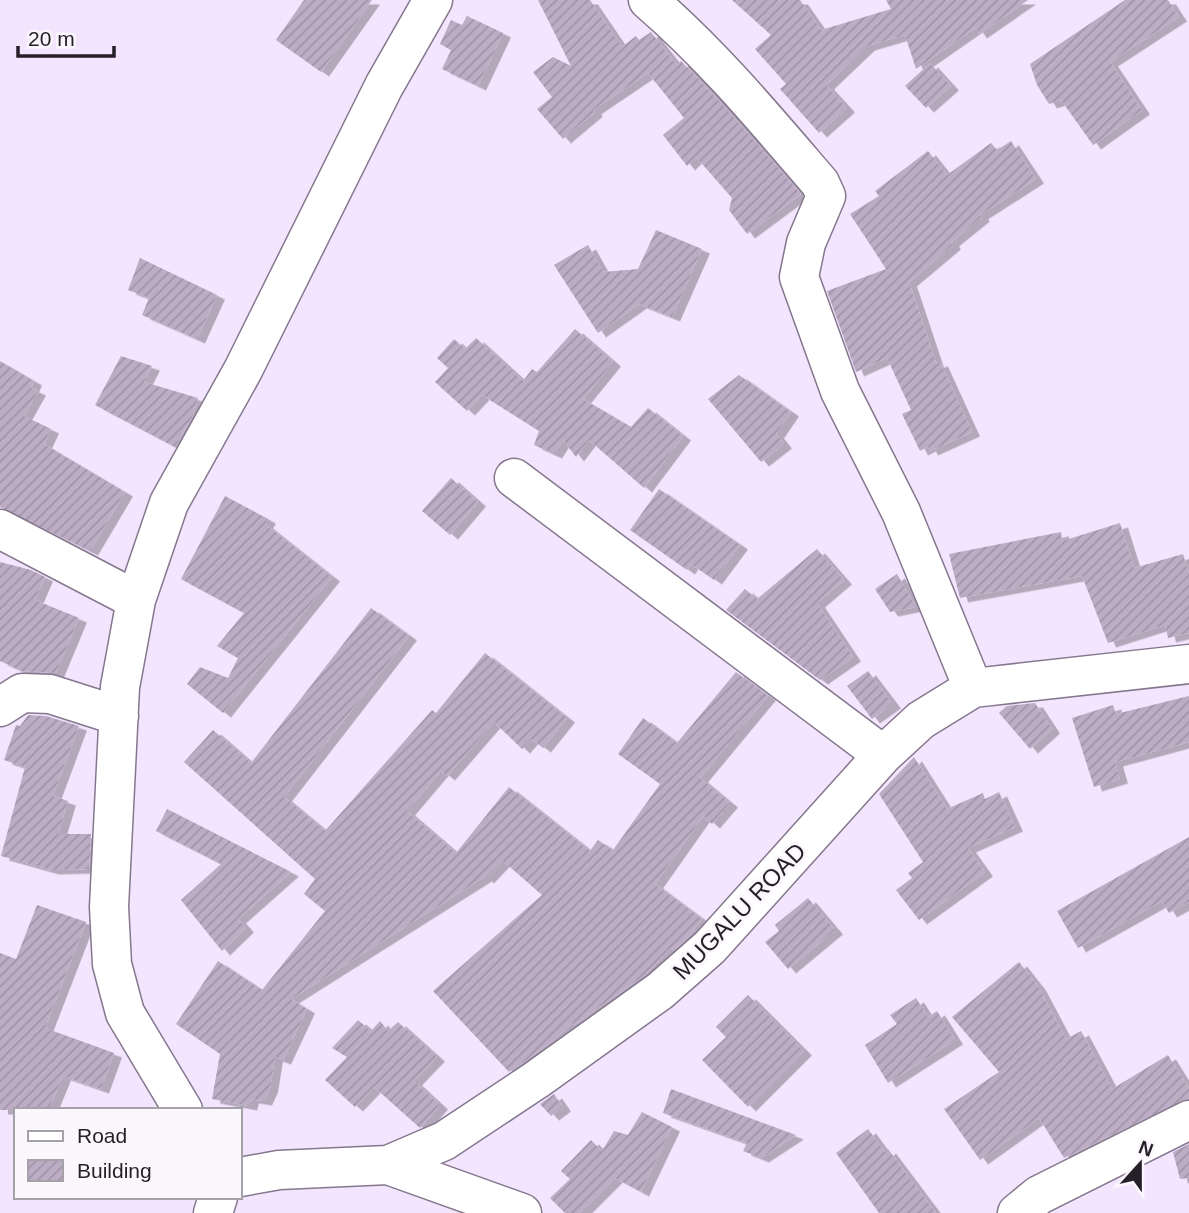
<svg xmlns="http://www.w3.org/2000/svg" width="1189" height="1213" viewBox="0 0 1189 1213" font-family="Helvetica,sans-serif">
  <style>
    .building { fill: url(#building-hatch); filter: url(#shadow) }
    .lines { fill: none; stroke-linecap: round; stroke-linejoin: round }
    .minor-casing { stroke: #85778d; stroke-width: 41 }
    .minor { stroke: #fff; stroke-width: 38 }
    .labels { text-anchor: middle; dominant-baseline: central; stroke-width: 6; stroke-linejoin: round; paint-order: stroke }
    .street-label { font-size: 24px; fill: #251f28; stroke: #fbf7fd }
  </style>
  <defs>
    <pattern id="building-hatch" width="6" height="6" patternUnits="userSpaceOnUse" patternTransform="scale(1.75)"><rect width="6" height="6" fill="#bcadc5"/><path d="M-1 1l2-2M0 6l6-6M5 7l2-2" fill="none" stroke="#a194a9"/></pattern>
    <filter id="shadow"><feDropShadow dx="8" dy="4.5" stdDeviation="0" flood-color="#0004"/></filter>
  </defs>
  <rect width="100%" height="100%" fill="#f4e5fe"/>
  <!-- building -->
  <path class="building" d="M304,0H372L321,72L276,40Z
    M538,0H590L622,47L636,36L639,40L651,32L677,65L681,61L721,103L801,194L747,234L729,210L732,198L696,157L687,166L663,135L684,118L648,73L593,110L595,112L563,139L537,109L552,97L533,72L553,57L571,66Z
    M732,0H800L821,30L891,9L886,0H1028L979,34L975,28L916,69L905,35L867,46L826,85L847,108L819,133L780,89L786,84L755,49L771,35Z
    M1125,0H1168L1179,17L1110,62L1142,110L1093,145L1061,100L1049,104L1037,85L1030,64Z
    M467,16L503,33L478,86L442,69L451,50L440,44L451,20L462,25Z
    M930,63L951,86L926,108L905,86Z
    M1011,141L1036,179L980,215L982,217L951,242L953,245L909,282L936,363L940,362L972,432L930,451L928,447L920,451L902,414L911,410L887,358L856,372L827,291L886,269L850,214L879,196L875,191L928,151L947,175L991,143L997,150Z
    M656,230L702,249L672,317L639,304L598,333L554,265L588,245L603,272L638,269Z
    M140,258L217,295L197,339L142,315L149,298L128,290Z
    M575,329L613,362L583,399L631,427L648,408L683,436L644,488L589,440L576,457L563,440L554,454L534,445L539,431L482,395L467,411L435,382L448,368L437,358L454,339L465,349L476,338L523,381L532,369L537,372Z
    M121,356L152,366L144,382L198,398L193,415L175,447L95,405Z
    M0,361L34,381L31,388L38,391L24,416L51,429L44,444L125,492L90,551L0,507Z
    M739,375L791,412L776,434L784,444L761,462L708,399Z
    M451,478L478,502L450,535L422,511Z
    M659,489L740,545L714,580L691,564L687,570L630,530Z
    M225,496L268,519L265,524L332,577L223,713L187,684L200,667L228,678L238,658L217,646L244,613L181,579Z
    M1120,523L1134,568L1183,554L1189,574V633L1168,638L1165,625L1108,643L1082,576L960,598L949,554L1061,532L1062,541Z
    M817,549L844,580L817,603L853,657L820,680L726,610L745,589L757,599Z
    M0,562L31,570L45,577L35,600L79,618L56,673L22,671L0,661Z
    M897,574L916,607L890,612L875,589Z
    M371,608L409,636L284,797L325,831L432,710L436,713L485,653L567,718L543,748L531,739L522,749L494,722L447,776L441,771L407,811L456,853L509,787L590,851L598,840L613,850L660,784L618,754L643,718L677,743L736,672L768,696L700,778L730,803L712,824L703,816L655,884L702,919L688,937L674,950L671,948L646,974L574,1025L572,1023L554,1040L509,1072L433,991L542,895L503,861L486,879L484,877L291,999L307,1009L283,1060L275,1057L270,1088L264,1101L251,1099L249,1106L212,1099L220,1054L176,1024L218,961L262,990L325,911L304,894L315,879L184,762L213,730L251,763Z
    M868,671L893,704L872,719L847,686Z
    M1189,696V742L1115,762L1120,779L1094,787L1072,718L1113,705L1116,714Z
    M1035,703L1052,729L1030,749L999,713L1007,706Z
    M28,715L46,716L79,726L53,796L68,801L58,834H91L89,869L51,870L1,856L25,767L4,760L16,725L20,726Z
    M914,757L947,809L983,793L985,799L999,792L1015,827L968,848L985,872L919,920L896,890L912,878L908,873L923,862L879,794Z
    M167,809L291,872L238,919L246,928L222,951L181,900L221,864L156,831Z
    M1189,837V902L1169,913L1162,901L1078,948L1057,911Z
    M808,898L835,930L788,969L765,942L779,931L775,925Z
    M37,905L86,922L45,1028L114,1053L101,1089L63,1076L49,1110H0V953L16,959Z
    M1019,962L1038,986L1066,1039L1081,1031L1112,1089L1168,1055L1189,1089V1098L1064,1158L1039,1118L980,1160L944,1109L999,1072L952,1017Z
    M748,995L804,1051L748,1107L702,1060L726,1037L716,1027Z
    M916,998L928,1017L937,1011L955,1040L888,1083L865,1045L897,1024L890,1015Z
    M358,1020L371,1031L380,1021L388,1031L398,1022L437,1057L414,1081L440,1105L420,1128L374,1087L355,1107L325,1080L347,1057L332,1048Z
    M671,1089L796,1135L761,1158L743,1151L747,1143L663,1113Z
    M554,1094L563,1107L551,1116L540,1104Z
    M642,1112L672,1127L641,1192L615,1178L580,1213H565L550,1198L570,1179L561,1171L591,1140L602,1151L614,1131L628,1135Z
    M868,1129L885,1152L888,1149L936,1213H879L836,1153Z
    M1189,1144V1178L1180,1179L1173,1152Z"/>
  <g class="lines">
    <!-- minor casing -->
    <g class="minor-casing">
      <path id="minor" d="M648,0C712,55 765,119 820,183L826,196L806,243L799,277L840,391L901,512L973,688
        M514,478L883,755
        M0,529L136,600
        M0,707L22,693L50,694L119,716
        M183,1110L125,1013L112,964L109,907L120,687L136,600L169,503L243,370L384,86L433,0
        M388,1165L522,1213
        M240,1177L279,1170L388,1165L444,1141L536,1080L660,991L710,947L883,755L921,720L973,688L1189,664
        M213,1213L218,1197
        M1017,1213L1039,1195L1189,1120"/>
    </g>
    <!-- minor -->
    <use href="#minor" class="minor"/>
  </g>
  <g class="labels">
    <!-- street labels -->
    <g class="street-label">
      <text transform="translate(739 911) rotate(-46)">MUGALU ROAD</text>
    </g>
  </g>
  <!-- legend -->
  <rect x="14" y="1108" width="228" height="91" fill="#fbf7fd" stroke="#a5a1a8" stroke-width="2"/>
  <rect x="28" y="1131" width="35" height="10" fill="#ffffff" stroke="#a5a1a8" stroke-width="2"/>
  <text x="77" y="1143" font-size="21" fill="#251f28">Road</text>
  <rect x="28" y="1160" width="35" height="21" fill="url(#building-hatch)" stroke="#a5a1a8" stroke-width="2"/>
  <text x="77" y="1178" font-size="21" fill="#251f28">Building</text>
  <!-- north arrow -->
  <g transform="translate(1140 1164) rotate(21)" stroke="#fbf7fd" stroke-width="5" paint-order="stroke">
  <path d="M0-5L12 26L0 18L-12 26Z" fill="#251f28"/>
  <text y="-10" font-size="19" font-weight="bold" text-anchor="middle" fill="#251f28">N</text>
  </g>
  <!-- scale -->
  <path d="M18 46v10h96v-10" fill="none" stroke="#251f28" stroke-width="3.5"/>
  <text x="28" y="46" font-size="21" fill="#251f28" stroke="#fbf7fd" stroke-width="5" paint-order="stroke">20 m</text>
</svg>
